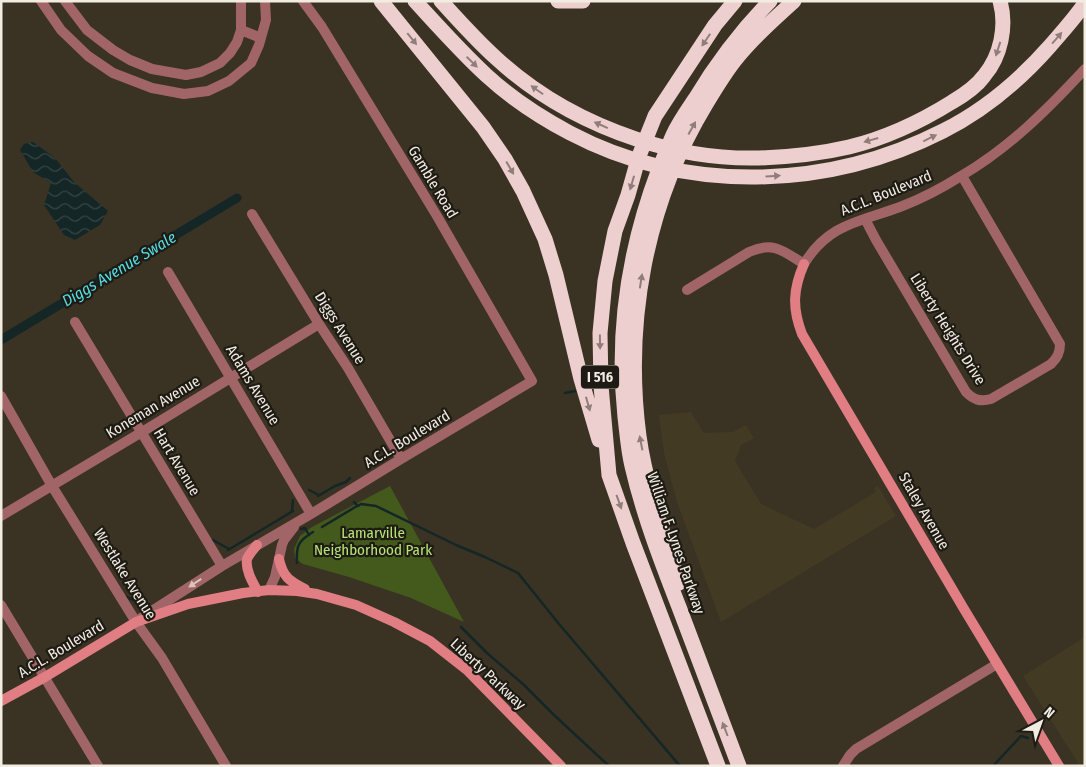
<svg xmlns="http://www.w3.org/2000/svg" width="1086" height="767" viewBox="0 0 1086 767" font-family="'Fira Sans Condensed',sans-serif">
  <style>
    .built { fill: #433a23 }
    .green { fill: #435a1c }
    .water { fill: url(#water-waves) }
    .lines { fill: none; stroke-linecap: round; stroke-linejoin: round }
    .stream { stroke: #142626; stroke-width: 2.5 }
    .canal { stroke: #142626; stroke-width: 9 }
    .street { stroke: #a26567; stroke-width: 10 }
    .secondary { stroke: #e07e83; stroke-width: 10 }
    .highway { stroke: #eecfcf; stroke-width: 15 }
    .oneway { fill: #907e7b }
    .oneway2 { fill: #d9c4be }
    .labels { text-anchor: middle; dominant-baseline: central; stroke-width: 4.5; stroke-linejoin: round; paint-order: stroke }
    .shield { fill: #1e1b14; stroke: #b2aea5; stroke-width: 1 }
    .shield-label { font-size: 14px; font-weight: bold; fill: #f1ede3 }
    .street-label { font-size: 15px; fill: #f1ede3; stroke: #1e1b14 }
    .park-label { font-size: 15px; fill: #b7e375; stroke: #1e1b14 }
    .water-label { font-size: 16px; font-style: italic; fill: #54dee5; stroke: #1e1b14 }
  </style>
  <defs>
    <pattern id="water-waves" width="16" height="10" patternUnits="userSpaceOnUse" patternTransform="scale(1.25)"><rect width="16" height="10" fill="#142626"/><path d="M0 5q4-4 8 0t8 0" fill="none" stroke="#374645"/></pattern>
  </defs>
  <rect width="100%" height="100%" fill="#3a3323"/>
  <!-- built -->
  <path class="built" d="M691,412L704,433L733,432L746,425L754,438L741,445L735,461L761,504L814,529L876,492L874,488L878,486L896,516L721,622L677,502L664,453L659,415Z
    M1085,637V766H1080L1023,676Z"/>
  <!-- green -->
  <path class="green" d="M390,486L464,622L411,598L349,577L303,564L295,558L294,549L300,536L312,527Z"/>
  <!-- water -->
  <path class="water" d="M33,142L55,158L74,182L108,211L100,225L75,240L64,235L44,205L51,183L33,172L20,150L24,144Z"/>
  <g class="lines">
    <!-- stream -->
    <path class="stream" d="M565,393L575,391
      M309,490L319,495
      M318,496L335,486L346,482L350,478
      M354,502L358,506L361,504L376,506L456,545L485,557L518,573L559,624L680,766
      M292,510L293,500
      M322,527L357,506
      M301,529L305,528L309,535
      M213,540L229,549
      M228,550L293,511
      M297,563C296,546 298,541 313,532
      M124,596L141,603
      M461,627L487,653L524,685L554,715L609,766
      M993,766L1021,736L1028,738"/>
    <!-- canal -->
    <path class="canal" d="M1,340L237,198"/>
    <!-- street -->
    <path class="street" d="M41,1L61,30L88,56L113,73L152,88L184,94L208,91L229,81L251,63L259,45L266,20L265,1
      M65,1L87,30L113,50L130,60L152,69L186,75L201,72L220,63L230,53L237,42L241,30V1
      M241,30L261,38
      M252,214L319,324L348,368L401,459
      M865,219L876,240L966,392C974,400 980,402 991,399L1051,364C1057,358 1060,353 1060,344L962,176
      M168,272L311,514
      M687,290L749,252C774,241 783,251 804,264C828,224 859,222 900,207C921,199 942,188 961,176C1009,148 1047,110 1085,69
      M75,322L222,566
      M1,396L52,486L136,622L162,658L226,766
      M1,516L142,432L319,324
      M269,590L275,577L282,545L284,540L294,527
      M1,605L98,766
      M141,618L222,566L311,514L401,459L532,381L437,216L322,27L303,1
      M843,766L850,755L856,749L997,664"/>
    <!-- secondary -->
    <path class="secondary" d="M804,264C793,289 792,308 802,334L964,609L1059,766
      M257,545C254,549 249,554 247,559C245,570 253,583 258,592
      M279,559C283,577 289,581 305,589
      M1,701L45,677L136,622L188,604L243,593L269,590L297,591L317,594L356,605L394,622L430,641L467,670L561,766"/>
    <!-- highway -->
    <path class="highway" d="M381,1L483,127L505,159L523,191L545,239L556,275L581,379L599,440
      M415,1C438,26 461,52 486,75C511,98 540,117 570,133C686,194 827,190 943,131C983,111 1020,80 1050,46C1062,32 1075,18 1085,3
      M441,1C459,21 477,41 496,58C536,95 585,122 636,139C675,152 718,159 759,158C789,157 819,154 849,147C886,138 920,122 952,102C964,95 976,87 984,76C1001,56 1007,26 1000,1
      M558,1H583
      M679,583C664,535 646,486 639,436C624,322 646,203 706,104C715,89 724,74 735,60C753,38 773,20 794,1
      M718,766L633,543L609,475L601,386L600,333L605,281L615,231L628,195L639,156L655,116L715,25L735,1
      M739,766C719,713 699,660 679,607C661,561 643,514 632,466C628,450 627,433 625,417C616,332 629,248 659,169C664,158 668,146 673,135C679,122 687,111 695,99C716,64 741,31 770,1"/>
  </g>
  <!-- one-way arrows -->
  <defs><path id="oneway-solid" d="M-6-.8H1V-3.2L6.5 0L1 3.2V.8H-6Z" transform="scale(1.25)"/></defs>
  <g class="oneway">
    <use href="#oneway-solid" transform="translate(1057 38) rotate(-49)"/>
    <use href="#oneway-solid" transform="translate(412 39) rotate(51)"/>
    <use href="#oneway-solid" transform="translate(706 40) rotate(124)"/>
    <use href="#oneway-solid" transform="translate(998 49) rotate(108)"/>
    <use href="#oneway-solid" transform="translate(472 62) rotate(44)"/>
    <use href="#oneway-solid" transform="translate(537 90) rotate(-145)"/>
    <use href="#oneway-solid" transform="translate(601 125) rotate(-156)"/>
    <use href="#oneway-solid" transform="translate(692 128) rotate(-61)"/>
    <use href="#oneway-solid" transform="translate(930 138) rotate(-26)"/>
    <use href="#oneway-solid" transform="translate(871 140) rotate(164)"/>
    <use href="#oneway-solid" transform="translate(510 168) rotate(60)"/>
    <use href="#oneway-solid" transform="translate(773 176) rotate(-3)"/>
    <use href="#oneway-solid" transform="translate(632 183) rotate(106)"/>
    <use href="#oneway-solid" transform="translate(641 281) rotate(-81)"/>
    <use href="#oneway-solid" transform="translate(600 342) rotate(89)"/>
    <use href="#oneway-solid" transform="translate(588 404) rotate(74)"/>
    <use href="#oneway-solid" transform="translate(641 443) rotate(-101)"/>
    <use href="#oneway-solid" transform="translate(619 502) rotate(70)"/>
    <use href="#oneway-solid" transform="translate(725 729) rotate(-111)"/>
  </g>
  <use class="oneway2" href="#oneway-solid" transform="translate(195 583) rotate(147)"/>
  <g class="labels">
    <!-- shield labels -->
    <rect class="shield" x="581" y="365.5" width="38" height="23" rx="4"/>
    <g class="shield-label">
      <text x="600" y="377">I 516</text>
    </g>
    <!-- street labels -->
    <g class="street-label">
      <text transform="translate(433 182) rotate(59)">Gamble Road</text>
      <text transform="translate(886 193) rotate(-22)">A.C.L. Boulevard</text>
      <text transform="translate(340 328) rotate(58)">Diggs Avenue</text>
      <text transform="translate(948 329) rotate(58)">Liberty Heights Drive</text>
      <text transform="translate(253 385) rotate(59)">Adams Avenue</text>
      <text transform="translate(153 407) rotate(-31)">Koneman Avenue</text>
      <text transform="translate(407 439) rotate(-31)">A.C.L. Boulevard</text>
      <text transform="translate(177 462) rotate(59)">Hart Avenue</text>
      <text transform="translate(924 511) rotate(60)">Staley Avenue</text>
      <text transform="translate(676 543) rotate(71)">William F. Lynes Parkway</text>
      <text transform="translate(125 574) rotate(58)">Westlake Avenue</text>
      <text transform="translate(61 649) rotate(-31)">A.C.L. Boulevard</text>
      <text transform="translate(488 674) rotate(43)">Liberty Parkway</text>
    </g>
    <!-- park labels -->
    <g class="park-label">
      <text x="373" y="533">Lamarville<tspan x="373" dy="17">Neighborhood Park</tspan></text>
    </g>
    <!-- water labels -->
    <g class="water-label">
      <text transform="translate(119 269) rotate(-31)">Diggs Avenue Swale</text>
    </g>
  </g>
  <!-- border -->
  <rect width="1086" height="767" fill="none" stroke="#f1ede3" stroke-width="5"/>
  <!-- north arrow -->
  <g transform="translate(1041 722) rotate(41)" stroke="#1e1b14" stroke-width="4" paint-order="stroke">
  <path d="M0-4L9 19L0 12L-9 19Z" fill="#f1ede3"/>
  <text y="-8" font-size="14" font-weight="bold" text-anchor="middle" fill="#f1ede3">N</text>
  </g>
</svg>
